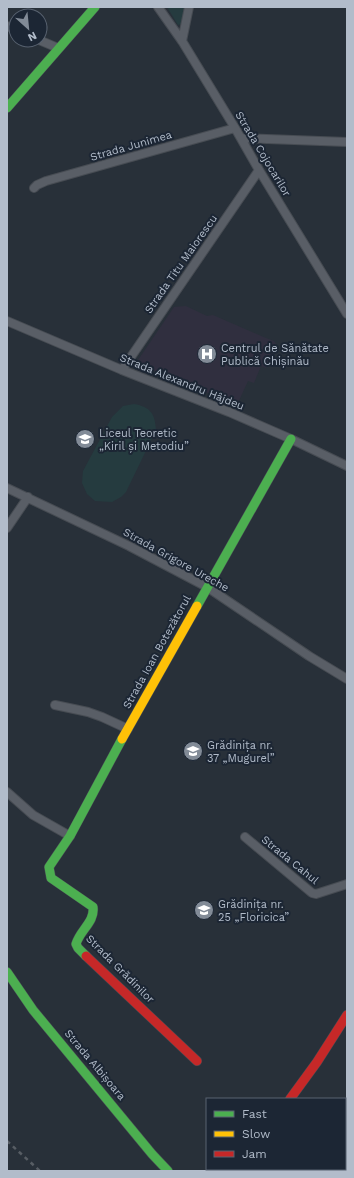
<svg xmlns="http://www.w3.org/2000/svg" width="354" height="1178" viewBox="0 0 354 1178" font-family="'Work Sans',sans-serif">
  <style>
    .medical { fill: #302f3f }
    .green { fill: #253b3f }
    .lines { fill: none; stroke-linecap: round; stroke-linejoin: round }
    .street-casing { stroke: #474c53; stroke-width: 10 }
    .fast-casing { stroke: #474c53; stroke-width: 10 }
    .slow-casing { stroke: #474c53; stroke-width: 10 }
    .jam-casing { stroke: #474c53; stroke-width: 10 }
    .street { stroke: #595e66; stroke-width: 8 }
    .fast { stroke: #4caf50; stroke-width: 9 }
    .slow { stroke: #ffc107; stroke-width: 9 }
    .jam { stroke: #c62828; stroke-width: 9 }
    .rail { stroke: #575d64; stroke-width: 2.5; stroke-dasharray: 4 4; stroke-linecap: butt }
    .labels { text-anchor: middle; dominant-baseline: central; stroke-width: 4; stroke-linejoin: round; paint-order: stroke }
    .street-label { font-size: 11px; fill: #b2bcca; stroke: #1c2634 }
    .poi-label { font-size: 11px; fill: #b2bcca; stroke: #1c2634; text-anchor: start }
  </style>
  <rect width="100%" height="100%" fill="#283039"/>
  <!-- medical -->
  <path class="medical" d="M186,306L207,316L213,315L266,338L274,341L276,344L266,368L261,366L254,383L248,381L237,405L136,363L174,307Z"/>
  <!-- green -->
  <path class="green" d="M167,7H186L181,24L178,25Z
    M134,404C151,407 155,414 156,430L126,492L121,497L112,502L95,501L87,494L82,483L83,471L112,417L123,406Z
    M269,1169H329V1171H268Z"/>
  <g class="lines">
    <!-- street casing -->
    <g class="street-casing">
      <path id="street" d="M158,7L182,41L235,128L259,170L347,314
        M7,26L16,30
        M39,40L58,48
        M182,41L189,7
        M241,138L347,142
        M34,188L37,185L46,181L235,128
        M7,321L122,370L229,412L291,439L347,466
        M122,370L259,170
        M7,488L129,546L207,587L309,656L347,679
        M7,528L28,497
        M55,705L88,712L102,717L128,729
        M7,792L33,815L70,836
        M245,837L312,893L316,894L347,884"/>
    </g>
    <!-- fast casing -->
    <g class="fast-casing">
      <path id="fast" d="M7,108L95,7
        M197,606L291,439
        M86,956L78,948L76,944C80,930 95,922 93,907L51,878L49,867L70,836L122,739
        M7,972L33,1010L152,1154L168,1171
        M226,1171L228,1169"/>
    </g>
    <!-- slow casing -->
    <g class="slow-casing">
      <path id="slow" d="M122,739L197,606"/>
    </g>
    <!-- jam casing -->
    <g class="jam-casing">
      <path id="jam" d="M86,956L197,1061
        M290,1099L317,1062L347,1015"/>
    </g>
    <!-- street -->
    <use href="#street" class="street"/>
    <!-- fast -->
    <use href="#fast" class="fast"/>
    <!-- slow -->
    <use href="#slow" class="slow"/>
    <!-- jam -->
    <use href="#jam" class="jam"/>
    <!-- rail -->
    <path class="rail" d="M7,1141L40,1171"/>
  </g>
  <!-- icons -->
  <defs>
    <g id="hospital-disc" transform="scale(1)"><circle r="9.5" fill="#828b97" stroke="#1c2634"/><path d="M-5-5h3v3.5h4V-5h3V5h-3V1.5h-4V5h-3Z" fill="#fff"/></g>
    <g id="school-disc" transform="scale(1)"><circle r="9.5" fill="#828b97" stroke="#1c2634"/><path d="M0-5L7-2L0 1L-7-2ZM-4 1L0 2.5L4 1V4Q0 6-4 4Z" fill="#fff"/></g>
  </defs>
  <g fill-rule="evenodd">
    <use href="#hospital-disc" x="207" y="354"/>
    <use href="#school-disc" x="85" y="439"/>
    <use href="#school-disc" x="193" y="751"/>
    <use href="#school-disc" x="204" y="910"/>
  </g>
  <g class="labels">
    <!-- street labels -->
    <g class="street-label">
      <text transform="translate(131 146) rotate(-16)">Strada Junimea</text>
      <text transform="translate(263 154) rotate(59)">Strada Cojocarilor</text>
      <text transform="translate(181 264) rotate(-55)">Strada Titu Maiorescu</text>
      <text transform="translate(182 382) rotate(22)">Strada Alexandru Hâjdeu</text>
      <text transform="translate(176 560) rotate(29)">Strada Grigore Ureche</text>
      <text transform="translate(157 652) rotate(-61)">Strada Ioan Botezătorul</text>
      <text transform="translate(290 860) rotate(39)">Strada Cahul</text>
      <text transform="translate(120 969) rotate(45)">Strada Grădinilor</text>
      <text transform="translate(95 1065) rotate(50)">Strada Albișoara</text>
    </g>
    <!-- poi labels -->
    <g class="poi-label">
      <text x="221" y="348">Centrul de Sănătate<tspan x="221" dy="13">Publică Chișinău</tspan></text>
      <text x="99" y="433">Liceul Teoretic<tspan x="99" dy="13">„Kiril și Metodiu”</tspan></text>
      <text x="207" y="745">Grădinița nr.<tspan x="207" dy="13">37 „Mugurel”</tspan></text>
      <text x="218" y="904">Grădinița nr.<tspan x="218" dy="13">25 „Floricica”</tspan></text>
    </g>
  </g>
  <!-- border -->
  <rect width="354" height="1178" fill="none" stroke="#b2bcca" stroke-width="16"/>
  <!-- legend -->
  <rect x="206" y="1098" width="140" height="72" fill="#1c2634" stroke="#586270"/>
  <rect x="214" y="1111" width="20" height="6" fill="#4caf50" stroke="#586270"/>
  <text x="242" y="1118" font-size="12" fill="#b2bcca">Fast</text>
  <rect x="214" y="1131" width="20" height="6" fill="#ffc107" stroke="#586270"/>
  <text x="242" y="1138" font-size="12" fill="#b2bcca">Slow</text>
  <rect x="214" y="1151" width="20" height="6" fill="#c62828" stroke="#586270"/>
  <text x="242" y="1158" font-size="12" fill="#b2bcca">Jam</text>
  <!-- north arrow -->
  <g transform="translate(28 28) rotate(153)"><circle r="19" fill="#1c2634" stroke="#586270"/>
  <path d="M0-3L7 15L0 10L-7 15Z" fill="#828b97"/>
  <text y="-6" font-size="11" font-weight="bold" text-anchor="middle" fill="#b2bcca">N</text>
  </g>
</svg>
